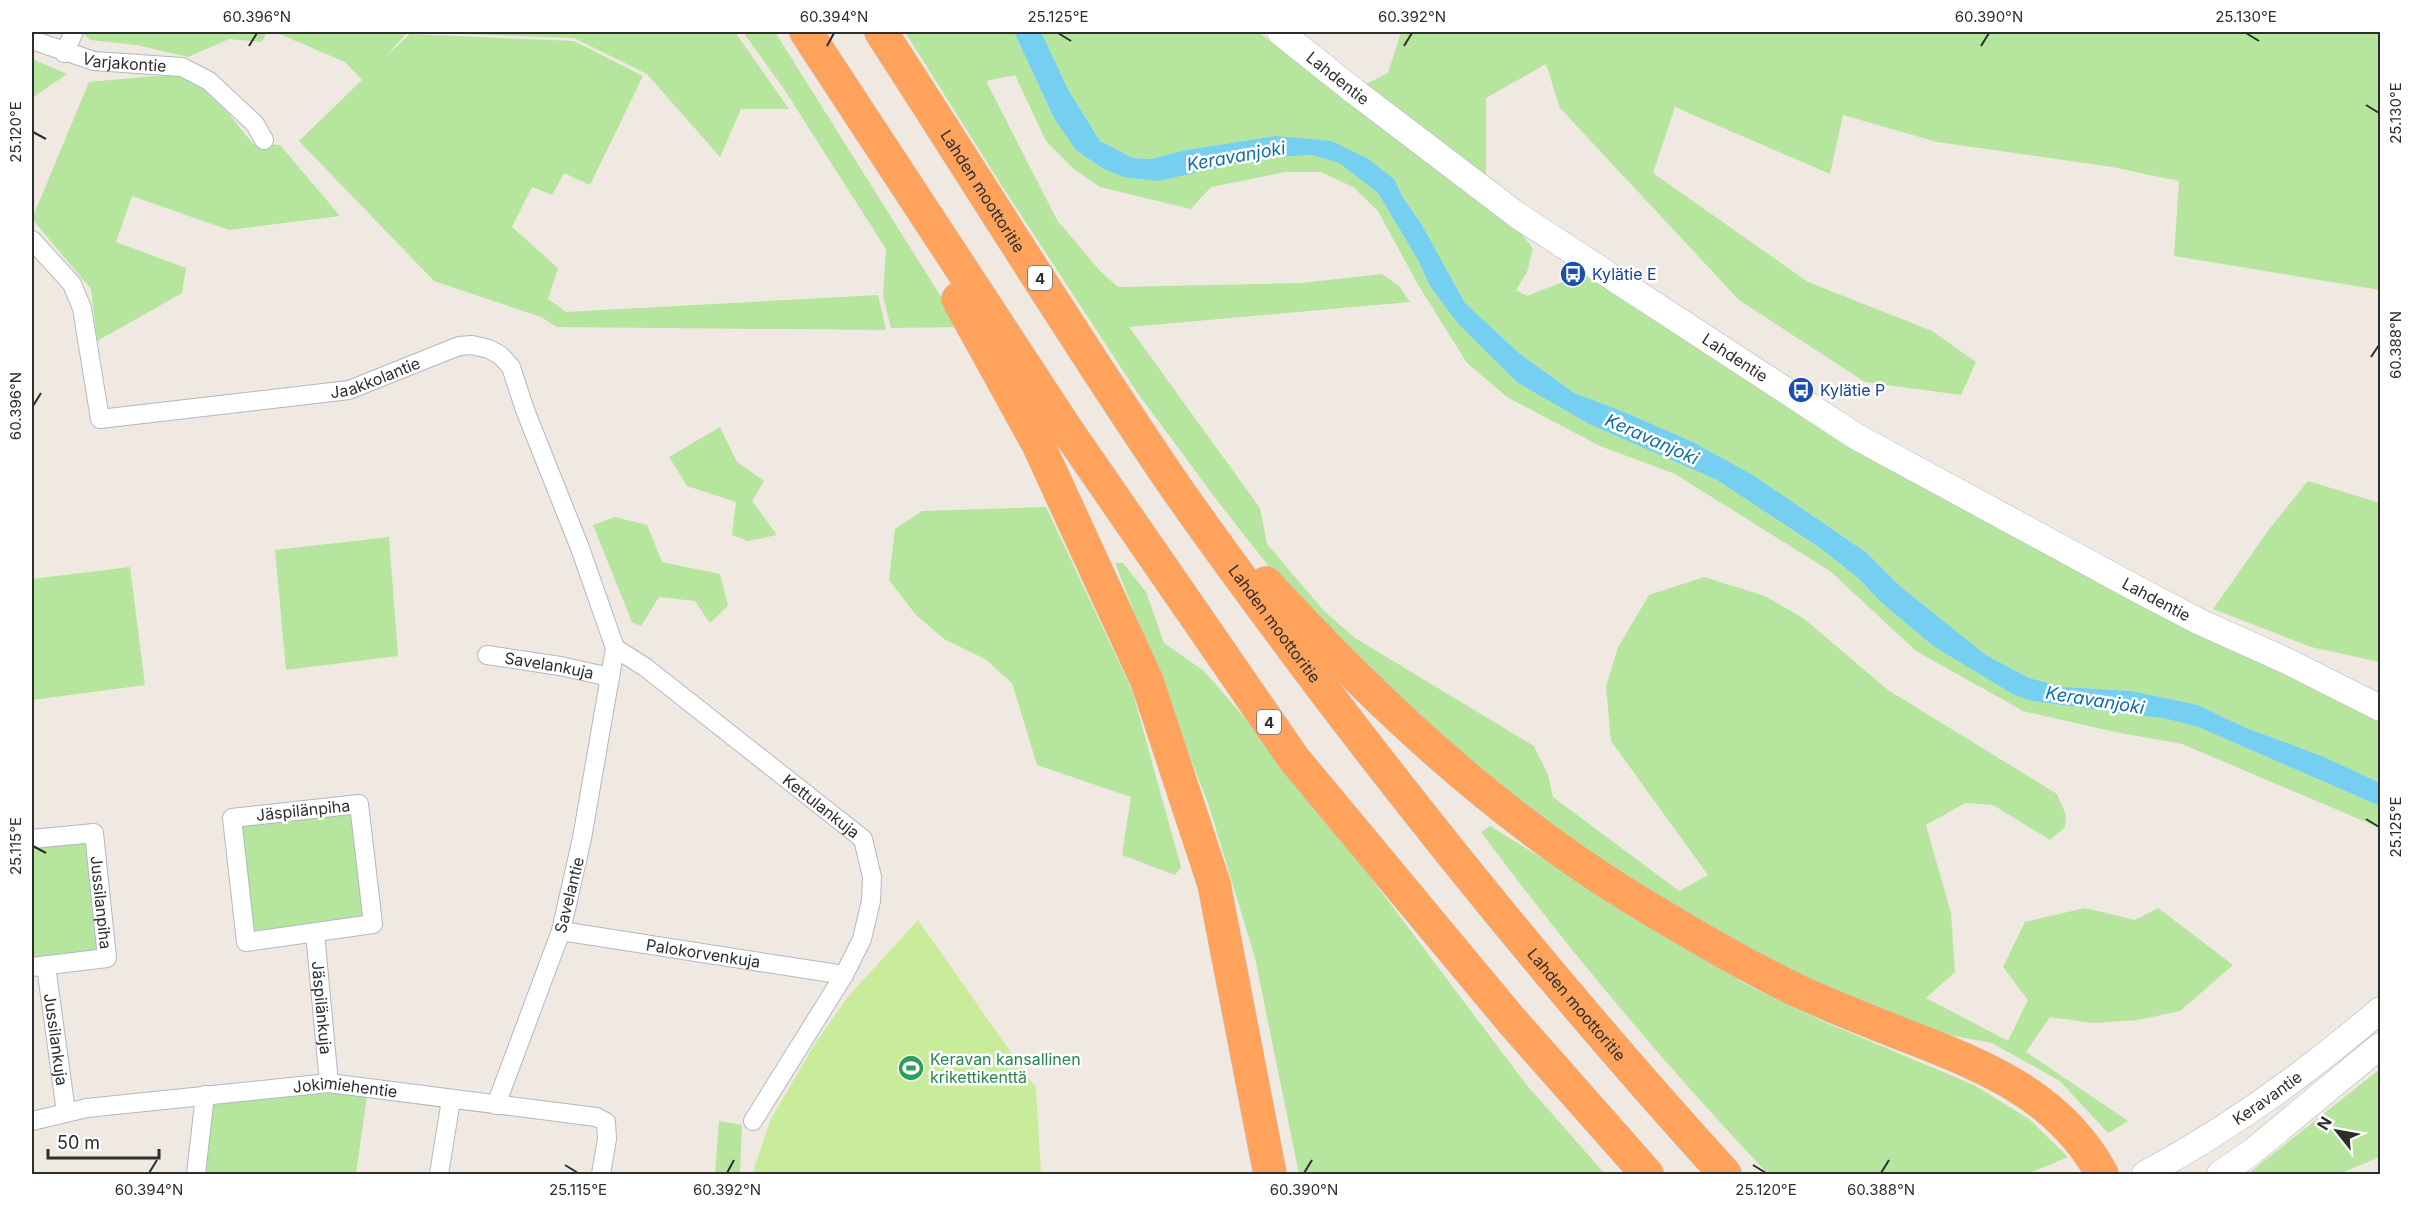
<svg xmlns="http://www.w3.org/2000/svg" width="2412" height="1206" viewBox="0 0 2412 1206" font-family="Inter,sans-serif">
  <style>
    .green { fill: #b6e59e }
    .pitch { fill: #c9ec9a }
    .water { fill: #75cff0 }
    .lines { fill: none; stroke-linecap: round; stroke-linejoin: round }
    .street-casing { stroke: #b4b7c1; stroke-width: 20 }
    .secondary-casing { stroke: #b4b7c1; stroke-width: 27 }
    .highway-casing { stroke: #c9c9c9; stroke-width: 34 }
    .street { stroke: #fff; stroke-width: 18 }
    .secondary { stroke: #fff; stroke-width: 26 }
    .highway { stroke: #ffa35c; stroke-width: 33 }
    .ticks { fill: none; stroke: #2e2e2e; stroke-width: 2 }
    .labels { text-anchor: middle; dominant-baseline: central; stroke-width: 5; stroke-linejoin: round; paint-order: stroke }
    .shield { fill: #fff; stroke: #6d6d6d; stroke-width: 1.5 }
    .shield-label { font-size: 15px; font-weight: bold; fill: #2e2e2e }
    .street-label { font-size: 16px; fill: #2e2e2e; stroke: #fff }
    .transit-label { font-size: 16px; fill: #164399; stroke: #fff; text-anchor: start }
    .leisure-label { font-size: 16px; fill: #27864d; stroke: #fff; text-anchor: start }
    .water-label { font-size: 18px; font-style: italic; fill: #0d6fa3; stroke: #fff }
    .neatline { fill: none; stroke: #2e2e2e; stroke-width: 2 }
    .ticks-label { font-size: 15px; text-anchor: middle; fill: #2e2e2e }
  </style>
  <rect width="100%" height="100%" fill="#efe9e1"/>
  <!-- green -->
  <path class="green" d="M82,32H267L262,42L229,39L188,57L137,45L90,40Z
    M278,32H408L384,58L410,34L574,41L643,76L590,185L564,173L552,195L532,187L512,227L558,268L548,299L566,312L878,295L886,330L557,327L541,317L434,281L299,141L362,80L345,62L277,33Z
    M410,32H735L789,109H741L720,157L647,74L574,38Z
    M743,32H775L960,327L891,328L883,296L886,249L784,89Z
    M905,32H1014L1054,118L1102,168L1312,155L1339,163L1378,193L1418,260L1430,286L1449,312L1462,328L1518,383L1589,424L1717,480L1820,548L1858,578L1882,603L1933,646L2014,695L2032,701L2167,719L2198,727L2380,806V828L2182,744L2115,732L2023,711L1916,651L1830,571L1675,474L1600,446L1507,397L1467,363L1417,283L1378,211L1353,187L1321,172H1285L1211,187L1191,209L1100,187L1074,169L1046,141L1015,75L986,81L1057,220L1100,271L1118,287L1301,283L1382,274L1399,286L1410,302L1129,327L1260,508L1267,544L1324,611L1355,638L1534,746L1548,775L1553,797L1679,891L1708,875L1611,741L1606,687L1618,647L1649,595L1704,577L1765,596L1803,618L1888,690L2057,794L2066,815L2065,827L2050,840L1993,805L1965,803L1926,825L1951,913L1955,972L1926,998L2008,1041L2028,1000L2003,967L2025,922L2085,908L2135,920L2158,908L2233,965L2180,1011L2138,1020L2093,1023L2050,1017L2026,1052L2128,1121L2108,1133L2060,1081L1992,1043L1949,1035L1879,1014L1766,960L1541,825L1298,603L1222,507L1139,395L1002,186Z
    M1041,32H1258L1466,193L1517,228L1533,249L1527,272L1516,290L1527,296L1583,274L1824,429L2086,576L2380,714V783L2323,757L2246,728L2198,705L2132,691L2065,687L2029,678L1986,655L1901,587L1867,553L1753,475L1693,442L1622,411L1574,393L1519,353L1465,303L1422,225L1402,196L1395,180L1275,136L1186,150L1151,159L1133,158L1100,141L1069,91Z
    M1401,32H2380V290L2174,256L2179,181L2112,167L1937,142L1843,115L1830,174L1675,107L1653,173L1808,282L1932,331L1976,362L1961,395L1865,382L1739,300L1560,108L1546,64L1486,98V176L1364,85L1388,73Z
    M32,59L67,74L32,98Z
    M176,74L204,90L229,114L253,144L280,145L340,216L229,230L132,196L116,242L186,268L182,293L97,341L91,289L32,219L89,82Z
    M720,427L737,462L764,481L752,501L777,535L748,541L732,535L736,502L687,486L669,457Z
    M2308,481L2380,503V662L2311,647L2213,609L2270,528Z
    M1046,507L1132,690L1181,867L1175,875L1122,855L1131,797L1037,765L1012,683L985,659L944,639L916,615L889,580L895,529L922,511Z
    M615,517L647,525L662,562L720,574L728,606L710,623L695,601L659,597L641,626L632,622L593,525Z
    M389,537L398,656L286,670L275,550Z
    M1115,563H1123L1146,592L1164,643L1204,671L1289,769L1525,1083L1605,1174H1299L1255,958L1209,806Z
    M130,567L145,685L32,700V579Z
    M352,812L362,917L252,932L241,826Z
    M1490,826L1747,985L1822,1021L1974,1085L2029,1119L2068,1157L2027,1174H1768C1666,1066 1570,952 1481,832Z
    M89,842L100,952L32,959V847Z
    M2380,1069V1157L2339,1174H2248Z
    M313,1091L367,1096L356,1174H203L212,1105Z
    M719,1121L742,1125L740,1174H715Z"/>
  <!-- pitch -->
  <path class="pitch" d="M918,920L1036,1088L1041,1174H754V1168L771,1119L813,1047L846,999Z"/>
  <!-- water -->
  <path class="water" d="M1014,32H1041L1069,91L1100,141L1133,158L1151,159L1186,150L1275,136L1331,141L1367,158L1395,180L1402,196L1422,225L1465,303L1519,353L1574,393L1622,411L1693,442L1753,475L1867,553L1901,587L1986,655L2029,678L2065,687L2132,691L2198,705L2246,728L2324,757L2380,783V806L2198,727L2167,719L2032,701L2014,695L1933,646L1882,603L1858,578L1820,548L1717,480L1589,424L1518,383L1462,328L1449,312L1430,286L1418,260L1378,193L1339,163L1312,155L1281,157L1248,161L1158,181L1124,177L1102,168L1076,150L1054,118Z"/>
  <g class="lines">
    <!-- street casing -->
    <g class="street-casing">
      <g id="street">
        <path id="s1" d="M32,40L94,61L182,67L209,81L255,124L264,140"/>
        <path d="M64,53L74,32"/>
        <path id="s2" d="M32,240L72,284L82,308L100,419L349,390L459,346L472,345L489,349L500,355L511,367L525,410L580,548L615,648L582,838L561,931L496,1105"/>
        <path id="s3" d="M615,648L645,667L863,839L872,877L871,901L862,939L844,975L753,1121"/>
        <path id="s4" d="M487,655L560,666L610,677"/>
        <path d="M359,804L373,924L246,942L232,818Z"/>
        <path id="s5" d="M32,839L94,833L107,958L32,967"/>
        <path id="s6" d="M561,931L844,975"/>
        <path id="s7" d="M315,933L329,1083"/>
        <path id="s8" d="M46,966L66,1112"/>
        <path id="s9" d="M32,1121L87,1108L329,1083L596,1117L606,1122L607,1139L601,1174"/>
        <path d="M196,1174L205,1095"/>
        <path d="M439,1174L451,1100"/>
      </g>
    </g>
    <!-- secondary casing -->
    <g class="secondary-casing">
      <g id="secondary">
        <path id="s10" d="M1280,32L1354,91L1517,215L1857,437L2137,589L2200,622L2289,662L2380,708"/>
        <path id="s11" d="M2145,1174C2229,1129 2308,1072 2380,1010"/>
        <path d="M2220,1174L2253,1151L2380,1046"/>
      </g>
    </g>
    <!-- highway casing -->
    <g class="highway-casing">
      <g id="highway">
        <path d="M806,32L1067,430L1294,759L1511,1020L1647,1174"/>
        <path id="s12" d="M881,32C977,180 1069,330 1168,476C1218,549 1271,619 1324,690C1451,857 1584,1019 1725,1174"/>
        <path d="M958,299L1038,444L1147,681L1214,884L1270,1174"/>
        <path d="M1266,583C1377,703 1496,815 1637,901C1688,932 1742,964 1796,990C1831,1006 1866,1020 1902,1034C1981,1065 2059,1094 2102,1174"/>
      </g>
    </g>
    <!-- street -->
    <use href="#street" class="street"/>
    <!-- secondary -->
    <use href="#secondary" class="secondary"/>
    <!-- highway -->
    <use href="#highway" class="highway"/>
  </g>
  <!-- ticks -->
  <path class="ticks" d="M1058,33L1071,41M2246,33L2259,41M249,46L257,33M827,46L834,33M1404,46L1412,33M1981,46L1989,33M2366,105L2379,113M33,132L46,139M2371,357L2379,345M33,406L41,393M2366,819L2379,827M33,846L46,853M565,1165L578,1173M1753,1165L1766,1173M149,1173L157,1160M727,1173L734,1160M1304,1173L1312,1160M1881,1173L1889,1160"/>
  <!-- icons -->
  <defs>
    <g id="bus-disc" transform="scale(1.35)"><circle r="9.5" fill="#1a4fb4" stroke="#fff"/><path d="M-5-6H5V4H4V6H2V4H-2V6H-4V4H-5ZM-3.5-4V0h7V-4ZM-3.5 1.2v1.5H-2V1.2ZM2 1.2v1.5H3.5V1.2Z" fill="#fff"/></g>
    <g id="stadium-disc" transform="scale(1.35)"><circle r="9.5" fill="#2e9e5b" stroke="#fff"/><path d="M0-5a6.5 5 0 1 0 0 10a6.5 5 0 1 0 0-10ZM-3.5-1.8h7v3.6h-7Z" fill="#fff"/></g>
  </defs>
  <g fill-rule="evenodd">
    <use href="#bus-disc" x="1573" y="274"/>
    <use href="#bus-disc" x="1801" y="390"/>
    <use href="#stadium-disc" x="911" y="1068"/>
  </g>
  <g class="labels">
    <!-- shield labels -->
    <g class="shield">
      <rect x="1028" y="266" width="24" height="24" rx="4.5"/>
      <rect x="1257" y="710" width="24" height="24" rx="4.5"/>
    </g>
    <g class="shield-label">
      <text x="1040" y="278">4</text>
      <text x="1269" y="722">4</text>
    </g>
    <!-- street labels -->
    <g class="street-label">
      <text stroke="none"><textPath href="#s1" startOffset="96">Varjakontie</textPath></text>
      <text stroke="none"><textPath href="#s10" startOffset="74">Lahdentie</textPath></text>
      <text stroke="none"><textPath href="#s12" startOffset="189">Lahden moottoritie</textPath></text>
      <text stroke="none"><textPath href="#s10" startOffset="560">Lahdentie</textPath></text>
      <text stroke="none"><textPath href="#s2" startOffset="477">Jaakkolantie</textPath></text>
      <text stroke="none"><textPath href="#s10" startOffset="1046">Lahdentie</textPath></text>
      <text stroke="none"><textPath href="#s12" startOffset="711">Lahden moottoritie</textPath></text>
      <text stroke="none"><textPath href="#s4" startOffset="63">Savelankuja</textPath></text>
      <text stroke="none"><textPath href="#s3" startOffset="260">Kettulankuja</textPath></text>
      <text transform="translate(303 810) rotate(-6)">Jäspilänpiha</text>
      <text transform="translate(569 895) rotate(-76)">Savelantie</text>
      <text stroke="none"><textPath href="#s5" startOffset="132">Jussilanpiha</textPath></text>
      <text stroke="none"><textPath href="#s6" startOffset="144">Palokorvenkuja</textPath></text>
      <text stroke="none"><textPath href="#s12" startOffset="1197">Lahden moottoritie</textPath></text>
      <text stroke="none"><textPath href="#s7" startOffset="75">Jäspilänkuja</textPath></text>
      <text stroke="none"><textPath href="#s8" startOffset="74">Jussilankuja</textPath></text>
      <text stroke="none"><textPath href="#s9" startOffset="316">Jokimiehentie</textPath></text>
      <text stroke="none"><textPath href="#s11" startOffset="144">Keravantie</textPath></text>
    </g>
    <!-- transit labels -->
    <g class="transit-label">
      <text x="1592" y="274">Kylätie E</text>
      <text x="1820" y="390">Kylätie P</text>
    </g>
    <!-- leisure labels -->
    <g class="leisure-label">
      <text x="930" y="1059">Keravan kansallinen<tspan x="930" dy="18">krikettikenttä</tspan></text>
    </g>
    <!-- water labels -->
    <g class="water-label">
      <text transform="translate(1236 156) rotate(-10)">Keravanjoki</text>
      <text transform="translate(1652 439) rotate(24)">Keravanjoki</text>
      <text transform="translate(2095 700) rotate(9)">Keravanjoki</text>
    </g>
  </g>
  <!-- border -->
  <rect width="2412" height="1206" fill="none" stroke="#ffffff" stroke-width="66"/>
  <!-- north arrow -->
  <g transform="translate(2337 1131) rotate(301)" stroke="#ffffff" stroke-width="4.5" paint-order="stroke">
  <path d="M0-4.5L10 22L0 15L-10 22Z" fill="#2e2e2e"/>
  <text y="-9" font-size="16" font-weight="bold" text-anchor="middle" fill="#2e2e2e">N</text>
  </g>
  <!-- scale -->
  <path d="M48 1149v9h111v-9" fill="none" stroke="#2e2e2e" stroke-width="3"/>
  <text x="57" y="1149" font-size="18" fill="#2e2e2e" stroke="#ffffff" stroke-width="4.5" paint-order="stroke">50 m</text>
  <rect x="33" y="33" width="2346" height="1140" class="neatline"/>
  <g class="ticks-label">
    <text x="257" y="22">60.396°N</text>
    <text x="834" y="22">60.394°N</text>
    <text x="1058" y="22">25.125°E</text>
    <text x="1412" y="22">60.392°N</text>
    <text x="1989" y="22">60.390°N</text>
    <text x="2246" y="22">25.130°E</text>
    <text transform="translate(2396 113) rotate(-90)" y="5">25.130°E</text>
    <text transform="translate(16 132) rotate(-90)" y="5">25.120°E</text>
    <text transform="translate(2396 345) rotate(-90)" y="5">60.388°N</text>
    <text transform="translate(16 406) rotate(-90)" y="5">60.396°N</text>
    <text transform="translate(2396 827) rotate(-90)" y="5">25.125°E</text>
    <text transform="translate(16 846) rotate(-90)" y="5">25.115°E</text>
    <text x="149" y="1195">60.394°N</text>
    <text x="578" y="1195">25.115°E</text>
    <text x="727" y="1195">60.392°N</text>
    <text x="1304" y="1195">60.390°N</text>
    <text x="1766" y="1195">25.120°E</text>
    <text x="1881" y="1195">60.388°N</text>
  </g>
</svg>
